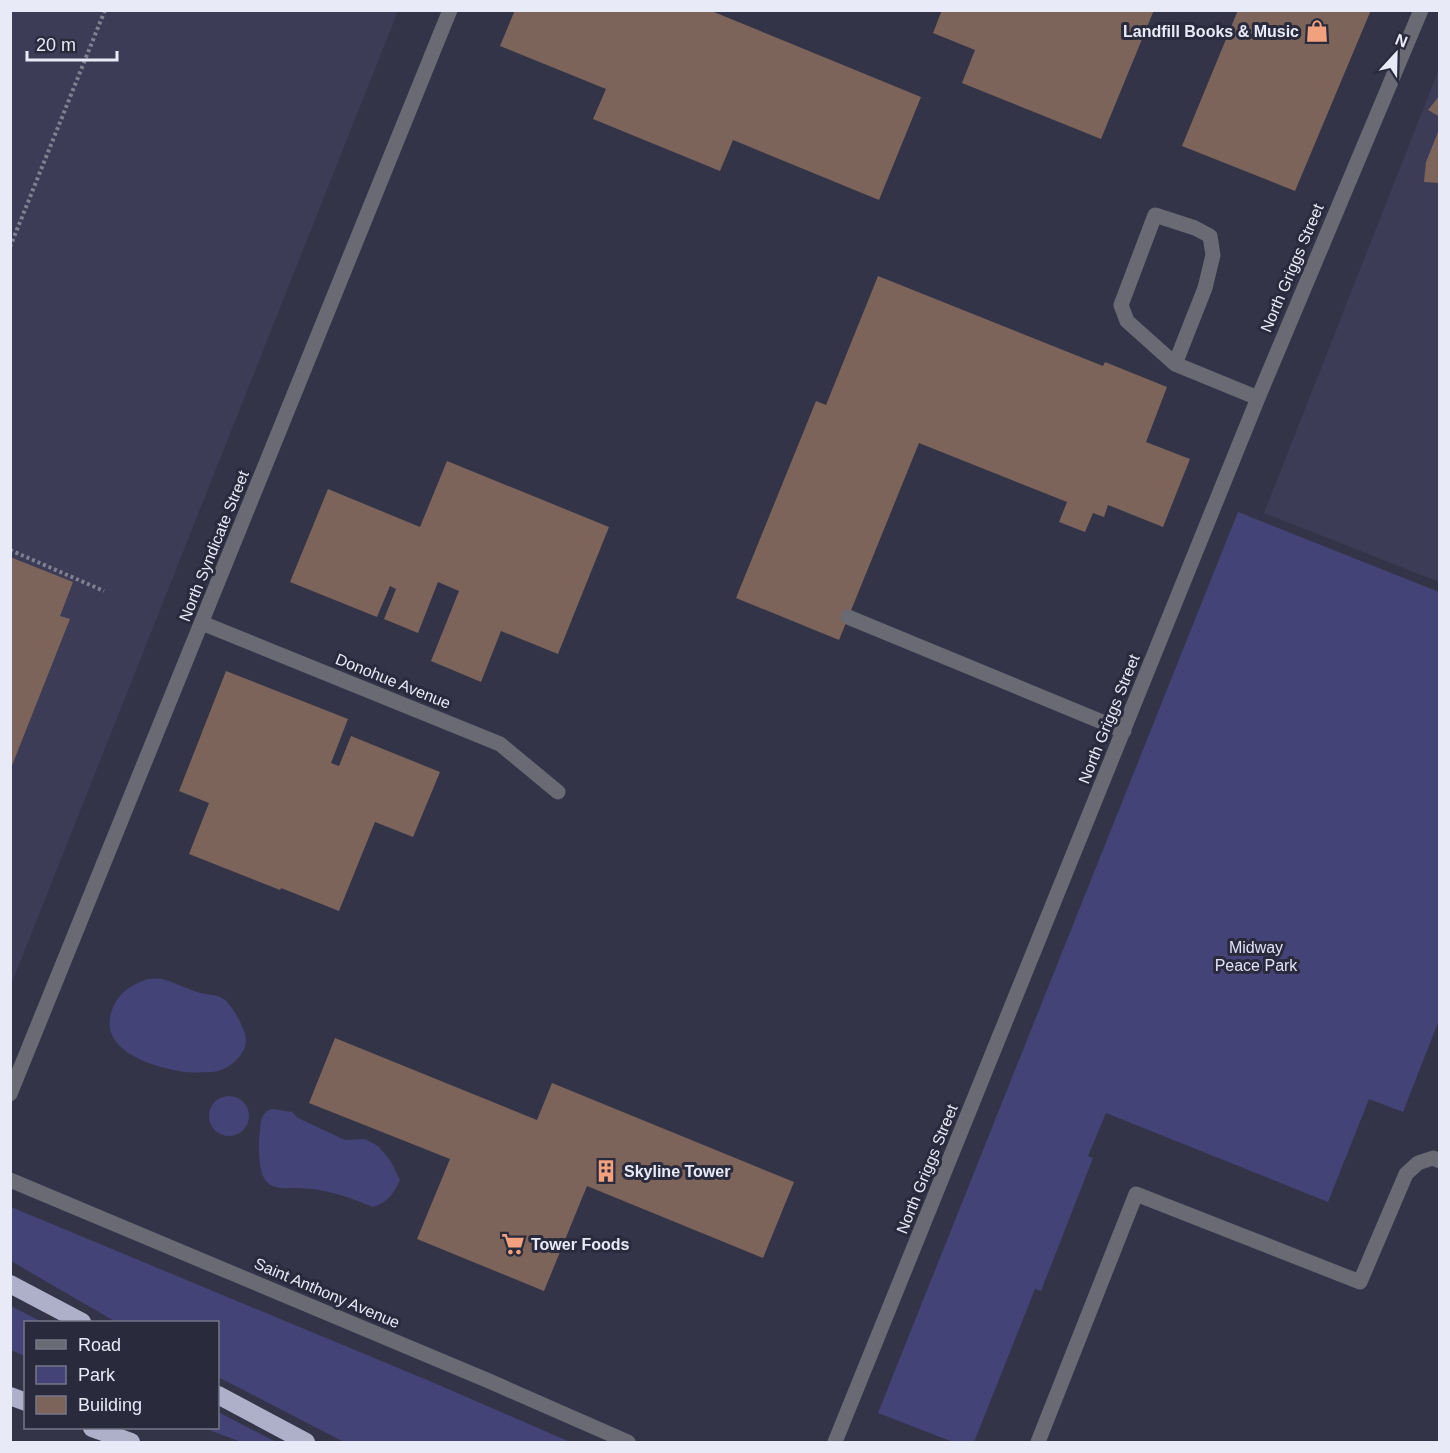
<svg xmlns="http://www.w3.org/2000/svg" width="1450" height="1453" viewBox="0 0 1450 1453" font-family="Arial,sans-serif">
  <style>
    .built { fill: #3c3c56 }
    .green { fill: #444377 }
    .building { fill: #7c645a }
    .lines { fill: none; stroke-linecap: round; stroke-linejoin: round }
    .path { stroke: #7f8091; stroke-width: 4; stroke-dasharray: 3 3; stroke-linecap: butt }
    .minor { stroke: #696a74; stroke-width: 15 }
    .highway { stroke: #aeafc8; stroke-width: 18 }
    .labels { text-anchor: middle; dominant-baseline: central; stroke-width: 6; stroke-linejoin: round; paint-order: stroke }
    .poi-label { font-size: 16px; font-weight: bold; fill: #e9eaf7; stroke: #2a2a3d; text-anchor: start }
    .street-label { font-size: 16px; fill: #e9eaf7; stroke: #2a2a3d }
    .park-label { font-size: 16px; fill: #e1e2f6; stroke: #2a2a3d }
  </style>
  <rect width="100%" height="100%" fill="#333448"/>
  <!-- built -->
  <path class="built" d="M11,11H398L11,985Z
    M1439,69V582L1264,513Z"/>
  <!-- green -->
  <path class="green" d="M1238,512L1439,592V1020L1403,1112L1369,1099L1328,1202L1106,1113L1088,1156L1093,1158L1041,1291L1035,1289L974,1442H953L878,1413Z
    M148,979C153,979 158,978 162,979C177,983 190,991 205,994C213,995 221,996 226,1001C233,1007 247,1032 246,1041C245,1057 226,1072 211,1072C202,1072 193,1073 184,1072C154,1067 97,1051 112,1010C119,992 131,985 148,979Z
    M209 1116a20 20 0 1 1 40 0a20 20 0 1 1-40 0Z
    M272,1109L292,1112L298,1118L345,1140L365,1139L378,1146L390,1160L400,1180C394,1193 387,1203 373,1207C348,1197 324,1188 297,1188C287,1188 273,1190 266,1181C258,1172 258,1143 260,1131C261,1121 261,1112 272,1109Z
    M11,1207L439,1385L570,1442H344L218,1377V1322H116L11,1261Z
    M11,1306L42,1322H26L25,1356L11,1350Z
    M218,1412L276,1442H241L204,1428H218Z"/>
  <!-- building -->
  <path class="building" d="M515,10H709L921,97L879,200L733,140L720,171L593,119L606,89L500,46Z
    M942,10H1154L1101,139L962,83L975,50L933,33Z
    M1238,10H1371L1295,191L1182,146Z
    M1440,95V117L1428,110Z
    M1440,127V183L1424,182L1426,162Z
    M878,276L1103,366L1105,362L1167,387L1146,442L1190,459L1163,527L1108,505L1104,517L1093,513L1085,532L1059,522L1067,502L919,443L839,640L736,598L816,401L826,405Z
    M447,461L609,527L558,654L501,631L481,682L431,661L459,591L438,582L418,633L384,619L396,589L390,586L377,617L290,582L328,489L420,527Z
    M10,557L73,582L60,616L70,619L11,768Z
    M226,671L348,719L331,763L339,766L351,736L440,772L413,837L375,822L339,911L281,888L280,890L189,854L209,803L179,791Z
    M335,1038L537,1120L552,1083L794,1182L763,1258L587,1186L544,1291L417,1239L450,1159L309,1103Z"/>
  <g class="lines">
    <!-- path -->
    <path class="path" d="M10,247L105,10
      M10,550L104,591"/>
    <!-- minor -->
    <path class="minor" d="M1175,364L1205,288L1213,255L1210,236L1195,228L1155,215L1121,305L1127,321L1175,364L1258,398
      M848,617L1124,731
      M202,623L500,744L558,792
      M10,1094L450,10
      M10,1180L489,1381L628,1442
      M835,1442L1258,398L1421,10
      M1038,1442L1136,1194L1360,1282L1406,1174L1418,1163L1433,1158L1440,1161"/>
    <!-- highway -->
    <path class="highway" d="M10,1284L82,1322
      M218,1395L306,1442
      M10,1396L26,1402
      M92,1428L131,1442"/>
  </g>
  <!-- icons -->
  <defs>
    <g id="shop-bare" transform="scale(1.8)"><path d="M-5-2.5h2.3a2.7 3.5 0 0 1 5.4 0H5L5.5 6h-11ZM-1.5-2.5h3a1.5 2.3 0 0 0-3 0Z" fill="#f1a17d" stroke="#2a2a3d" stroke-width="2.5" paint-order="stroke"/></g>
    <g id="building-bare" transform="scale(1.8)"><path d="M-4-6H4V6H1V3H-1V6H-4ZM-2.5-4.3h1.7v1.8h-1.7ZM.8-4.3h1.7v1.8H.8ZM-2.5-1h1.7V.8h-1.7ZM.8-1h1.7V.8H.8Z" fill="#f1a17d" stroke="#2a2a3d" stroke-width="2.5" paint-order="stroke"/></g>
    <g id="supermarket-bare" transform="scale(1.8)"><path d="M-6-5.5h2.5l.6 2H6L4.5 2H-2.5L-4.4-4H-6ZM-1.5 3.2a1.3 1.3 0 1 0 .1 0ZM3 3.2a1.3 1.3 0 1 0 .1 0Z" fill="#f1a17d" stroke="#2a2a3d" stroke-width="2.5" paint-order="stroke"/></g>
  </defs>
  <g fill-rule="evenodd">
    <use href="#shop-bare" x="1317" y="31"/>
    <use href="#building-bare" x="606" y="1171"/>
    <use href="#supermarket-bare" x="513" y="1244"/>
  </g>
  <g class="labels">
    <!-- poi labels -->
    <g class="poi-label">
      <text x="1299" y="31" text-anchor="end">Landfill Books &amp; Music</text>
      <text x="624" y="1171">Skyline Tower</text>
      <text x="531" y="1244">Tower Foods</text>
    </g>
    <!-- street labels -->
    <g class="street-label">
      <text transform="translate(1292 268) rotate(-67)">North Griggs Street</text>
      <text transform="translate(214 546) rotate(-68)">North Syndicate Street</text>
      <text transform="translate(393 681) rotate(22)">Donohue Avenue</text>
      <text transform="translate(1109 719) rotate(-68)">North Griggs Street</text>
      <text transform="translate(927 1169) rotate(-68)">North Griggs Street</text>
      <text transform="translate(327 1293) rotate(23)">Saint Anthony Avenue</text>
    </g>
    <!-- park labels -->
    <g class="park-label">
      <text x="1256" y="947">Midway<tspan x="1256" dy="18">Peace Park</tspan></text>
    </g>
  </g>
  <!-- border -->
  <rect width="1450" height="1453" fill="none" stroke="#e9eaf7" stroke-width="24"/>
  <!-- legend -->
  <rect x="24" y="1321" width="195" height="108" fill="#2a2a3d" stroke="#767787" stroke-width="1.5"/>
  <rect x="36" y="1340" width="30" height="9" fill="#696a74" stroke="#767787" stroke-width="1.5"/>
  <text x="78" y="1351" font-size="18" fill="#e9eaf7">Road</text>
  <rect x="36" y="1366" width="30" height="18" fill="#444377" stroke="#767787" stroke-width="1.5"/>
  <text x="78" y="1381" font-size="18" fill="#e9eaf7">Park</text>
  <rect x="36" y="1396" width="30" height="18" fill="#7c645a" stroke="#767787" stroke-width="1.5"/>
  <text x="78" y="1411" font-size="18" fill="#e9eaf7">Building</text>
  <!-- north arrow -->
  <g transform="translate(1396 54) rotate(22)" stroke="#2a2a3d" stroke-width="4.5" paint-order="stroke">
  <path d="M0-4.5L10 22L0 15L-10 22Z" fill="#e9eaf7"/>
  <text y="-9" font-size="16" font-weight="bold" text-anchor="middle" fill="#e9eaf7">N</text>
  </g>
  <!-- scale -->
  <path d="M27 51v9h90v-9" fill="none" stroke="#e9eaf7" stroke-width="3"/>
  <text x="36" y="51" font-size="18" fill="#e9eaf7" stroke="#2a2a3d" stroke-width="4.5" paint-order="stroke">20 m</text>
</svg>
